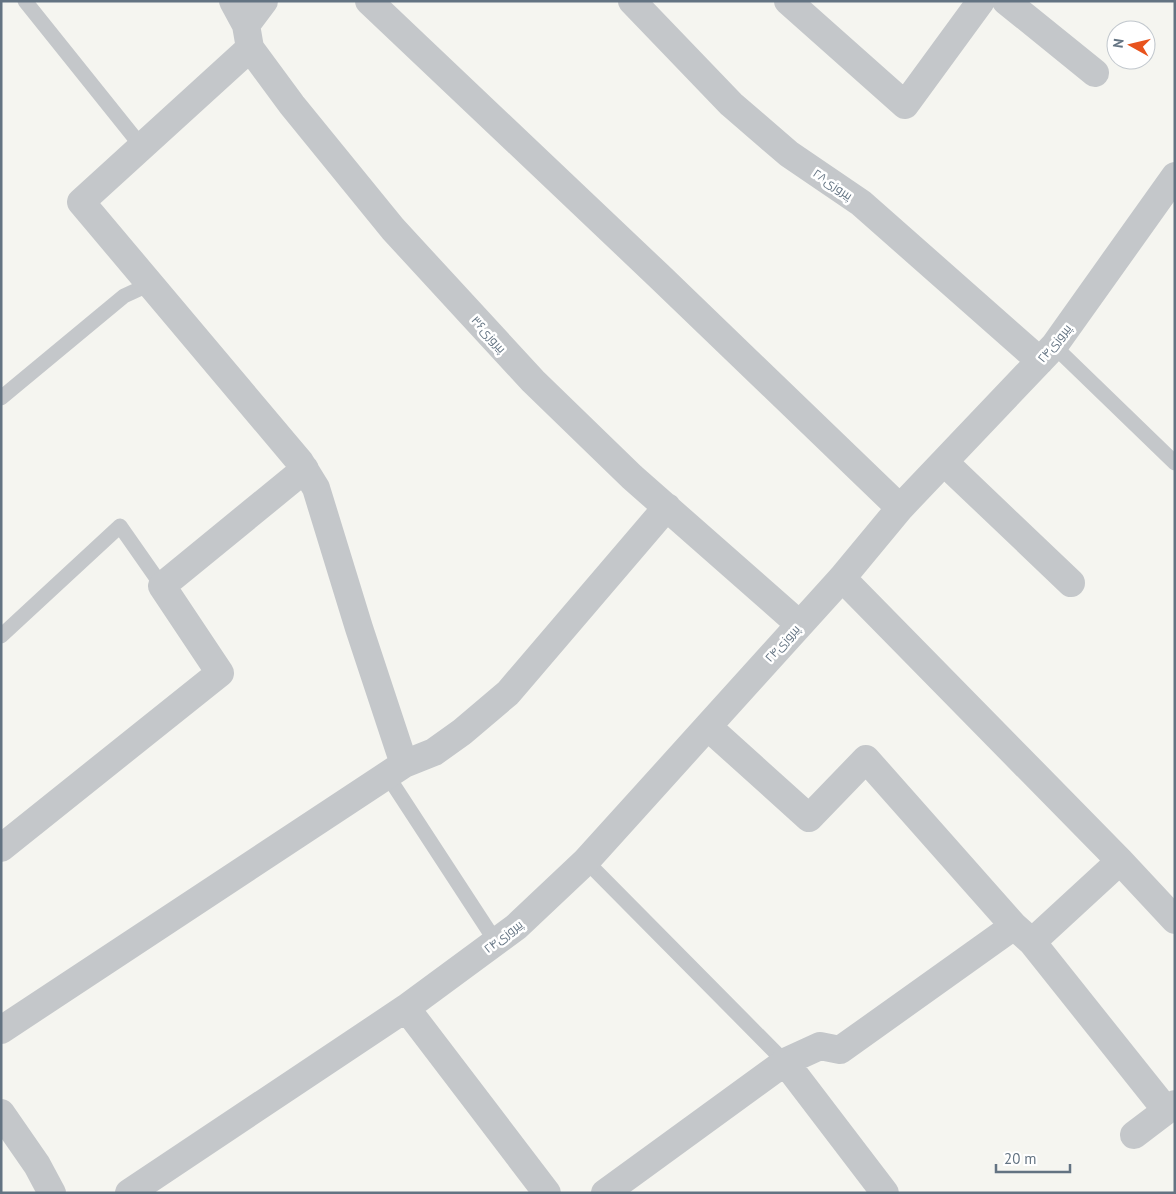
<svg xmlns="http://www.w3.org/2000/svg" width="1176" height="1194" viewBox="0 0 1176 1194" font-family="'PT Sans',Cairo,sans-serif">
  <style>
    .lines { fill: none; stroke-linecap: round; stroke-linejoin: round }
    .service { stroke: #c4c7ca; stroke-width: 15 }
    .minor { stroke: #c4c7ca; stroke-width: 28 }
    .labels { text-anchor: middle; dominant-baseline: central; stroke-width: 5; stroke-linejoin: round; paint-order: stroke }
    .street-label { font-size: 12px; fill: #637382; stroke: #fff }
  </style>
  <rect width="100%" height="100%" fill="#f5f5f0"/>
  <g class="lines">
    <!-- service -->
    <path class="service" d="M25,1L142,147
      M1054,346L1175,463
      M1,398L124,296L150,284
      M1,636L120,526L162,586
      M387,775L496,942
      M586,861L785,1062"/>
    <!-- minor -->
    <path class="minor" d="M233,1L246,25L250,48L292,105L393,229L533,381L632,477L799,624
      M369,1L659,276L900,508
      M632,1L731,104L789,154L861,203L1040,361
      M788,1L905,105L981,1
      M1006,1L1095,73
      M246,25L264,1
      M944,462L1071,583
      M842,578L1120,861L1175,920
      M708,727L809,818L866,759L1014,926
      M404,764L434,752L462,732L508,693L667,507
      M1,848L220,673L162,586L305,469
      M1032,942L1166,1110
      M406,1008L547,1193
      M1,1030L404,764L359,628L316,488L300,462L81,202L250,48
      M785,1062L885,1193
      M1,1113L37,1165L52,1193
      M1134,1135L1175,1104
      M129,1193L406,1008L516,927L586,861L842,578L900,508L1054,346L1175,176
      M605,1193L785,1062L820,1046L840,1050L1014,926L1032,942L1120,861"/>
  </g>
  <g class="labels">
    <!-- street labels -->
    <g class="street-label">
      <text transform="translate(833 184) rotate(34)">پیروزی۲۸</text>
      <text transform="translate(489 334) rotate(48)">پیروزی۳۶</text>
      <text transform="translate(1054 343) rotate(-51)">پیروزی۲۴</text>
      <text transform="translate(782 643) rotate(-48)">پیروزی۲۴</text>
      <text transform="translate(503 936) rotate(-38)">پیروزی۲۴</text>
    </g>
  </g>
  <!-- border -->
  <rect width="1176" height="1194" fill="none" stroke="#637382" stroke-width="5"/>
  <!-- north arrow -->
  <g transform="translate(1131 45) rotate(278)"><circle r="24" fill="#ffffff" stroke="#c1c7cd"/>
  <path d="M0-4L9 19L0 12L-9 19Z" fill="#e8531d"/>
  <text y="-8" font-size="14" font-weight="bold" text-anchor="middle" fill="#637382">N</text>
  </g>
  <!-- scale -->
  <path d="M996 1164v8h74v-8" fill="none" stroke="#637382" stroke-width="2.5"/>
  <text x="1004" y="1164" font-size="15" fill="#637382" stroke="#ffffff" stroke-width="4" paint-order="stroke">20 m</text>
</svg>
